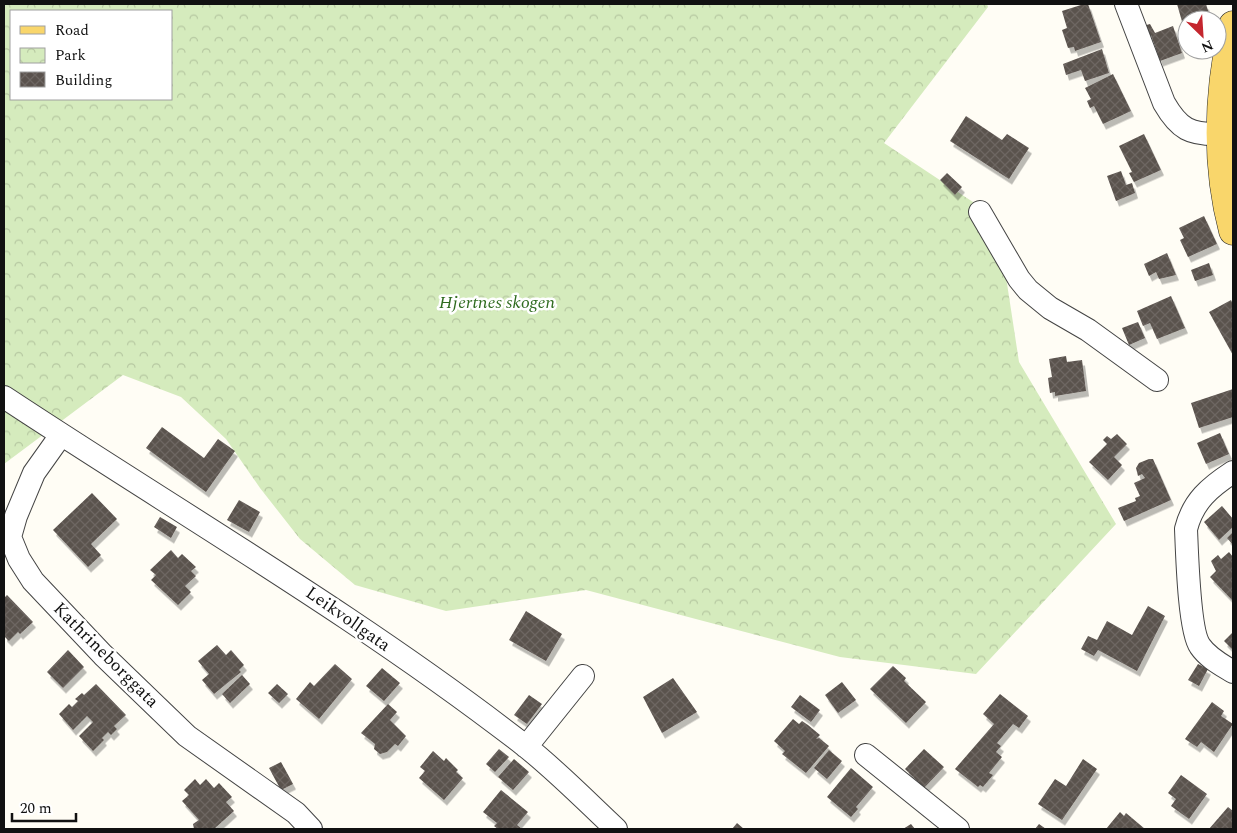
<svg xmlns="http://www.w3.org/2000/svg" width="1237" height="833" viewBox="0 0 1237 833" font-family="Spectral,serif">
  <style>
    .park { fill: url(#park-crowns); fill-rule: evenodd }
    .building { fill: url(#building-cross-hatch); filter: url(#shadow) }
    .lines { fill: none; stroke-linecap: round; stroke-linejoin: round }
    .minor-casing { stroke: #444; stroke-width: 24 }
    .major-casing { stroke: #222; stroke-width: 29 }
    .minor { stroke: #fff; stroke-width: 22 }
    .major { stroke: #f9d66b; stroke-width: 28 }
    .labels { text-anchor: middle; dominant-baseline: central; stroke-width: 5; stroke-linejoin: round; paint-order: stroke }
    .park-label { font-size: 18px; font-style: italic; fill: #2f6b1f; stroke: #fff }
    .street-label { font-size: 18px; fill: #111; stroke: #fff }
  </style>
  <defs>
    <pattern id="park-crowns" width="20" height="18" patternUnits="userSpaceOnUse" patternTransform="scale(1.25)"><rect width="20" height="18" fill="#d5ebbd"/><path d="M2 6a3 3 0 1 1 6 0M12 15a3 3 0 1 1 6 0" fill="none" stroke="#b6c8a1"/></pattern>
    <pattern id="building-cross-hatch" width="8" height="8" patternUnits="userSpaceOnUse" patternTransform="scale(1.25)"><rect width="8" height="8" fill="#5a524d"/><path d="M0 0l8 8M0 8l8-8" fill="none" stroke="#6d6662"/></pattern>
    <filter id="shadow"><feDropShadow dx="3" dy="5.5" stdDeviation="0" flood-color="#0004"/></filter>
  </defs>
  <rect width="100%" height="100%" fill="#fffdf5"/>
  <!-- park -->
  <path class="park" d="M4,4H987L988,7L884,143L997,218L1019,362L1116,524L976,674L840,657L586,590L446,611L355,585L300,539L260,488L226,439L181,397L123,375L4,464ZM11,11H171V99H11Z"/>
  <!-- building -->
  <path class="building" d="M1084,4H1088L1101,42L1075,51L1074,47L1068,48L1062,30L1067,28L1062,11Z
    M1177,4H1206L1211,20H1187V39Z
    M1150,24L1155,33L1173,26L1182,53L1160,61L1151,35L1146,37L1143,26Z
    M1102,49L1109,73L1085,81L1081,70L1066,75L1063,64Z
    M1113,74L1131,111L1103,124L1094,106L1090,108L1087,101L1091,99L1085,88Z
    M966,116L1002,140L1007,134L1029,148L1009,179L950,141Z
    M1144,134L1161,170L1134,182L1129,173L1132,172L1119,146Z
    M1121,171L1126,185L1132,183L1135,193L1116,201L1107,176Z
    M947,173L962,187L955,195L940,180Z
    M1204,216L1217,244L1188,257L1180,240L1184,238L1179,228Z
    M1167,253L1176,275L1159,279L1156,272L1149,276L1144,264Z
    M1209,263L1213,275L1195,281L1191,270Z
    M1171,296L1185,328L1157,339L1150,323L1143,326L1137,311Z
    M1231,300L1233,304V355L1209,312Z
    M1138,322L1145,338L1129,345L1122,328Z
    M1066,356L1067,362L1082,360L1086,391L1055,396V392L1050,393L1048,378L1052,377L1049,359Z
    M1233,389V417L1199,428L1191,403Z
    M162,427L204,458L218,439L235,451L206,492L146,448Z
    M1220,433L1229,454L1206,464L1197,443Z
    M1117,434L1127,444L1114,457L1122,465L1108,480L1089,462L1107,444L1103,440L1107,436L1111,439Z
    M1149,459H1153L1171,500L1124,521L1118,508L1136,501L1135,498L1140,496L1134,483L1145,478L1142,474L1138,476L1136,468L1139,463Z
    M92,493L117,519L91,544L101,555L88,567L53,530Z
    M239,500L260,512L249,532L227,520Z
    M1222,506L1233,519V527L1219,540L1204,522Z
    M160,517L177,527L171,538L154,527Z
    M1233,532V545L1227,538Z
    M171,550L178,558L182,554L196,567L191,571L196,576L185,586L191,592L178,605L151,580L156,575L150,570Z
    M1229,552L1233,557L1232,600L1210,577L1216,571L1211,561L1218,555L1221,559Z
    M7,595L33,622L20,634L18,632L9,641L4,636V598Z
    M1148,606L1165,616L1137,671L1098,650L1094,656L1081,649L1088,636L1097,640L1107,621L1132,635Z
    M526,611L562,634L546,661L509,640Z
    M1233,632V650L1224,641Z
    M217,645L226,655L231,650L244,665L239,670L241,672L214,694L202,680L209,674L198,661Z
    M68,650L84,667L63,688L47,672Z
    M335,664L352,679L319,719L296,699L310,682L314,686Z
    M1198,664L1208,669L1199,686L1188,680Z
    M893,666L906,678L904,681L926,702L906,723L870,689Z
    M382,668L400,683L384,701L366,686Z
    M242,675L250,684L230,703L222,694Z
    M673,678L697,712L662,733L643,697Z
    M842,682L856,700L838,713L825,695Z
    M96,684L126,715L114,726L117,729L111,735L108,732L102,738L104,740L93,751L79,736L93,722L87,716L73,730L59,714L69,704L72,707L78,701L75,699L82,693L84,695Z
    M277,684L288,694L279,703L268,693Z
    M1000,694L1028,716L1019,728L1013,724L997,743L1001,746L996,752L1002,757L989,773L993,775L983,787L980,785L978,787L955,769L994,724L983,714Z
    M529,695L542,704L527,724L514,715Z
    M800,695L820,710L811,722L791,707Z
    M1212,702L1224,711L1221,716L1233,724L1214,752L1201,742L1197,747L1185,739Z
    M388,704L397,712L390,720L406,736L398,746L395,744L387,752L380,754L374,749L375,744L361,733Z
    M793,719L799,724L802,721L808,725L820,735L816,739L819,738L829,746L806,773L782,754L785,751L774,741Z
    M499,749L509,757L495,772L486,764Z
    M924,749L944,767L924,788L905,769Z
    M829,750L842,761L827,779L814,768Z
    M433,751L444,761L446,758L458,770L456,772L463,778L444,800L419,778L425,771L420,767Z
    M514,759L529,772L513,790L498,777Z
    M1083,759L1097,769L1062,820L1038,804L1055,779L1066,786Z
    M281,762L293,784L281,790L269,768Z
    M851,768L873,787L856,807L858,809L851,817L827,797Z
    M1181,775L1207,794L1189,819L1171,806L1176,799L1168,793Z
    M195,779L200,785L206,779L214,788L219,783L232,797L226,802L234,811L214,829H194L193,824L199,820L182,801L189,795L184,790Z
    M501,790L528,812L517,825L522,829H498L494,826L497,823L483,812Z
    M1228,807L1233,811V829H1209Z
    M1120,812L1124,816L1126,813L1145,829H1106Z
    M737,823L744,829H732Z
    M911,824L915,829H903Z
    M1039,824L1046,829H1035Z"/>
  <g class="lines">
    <!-- minor casing -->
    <g class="minor-casing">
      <path id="minor" d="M1126,4L1164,103C1179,129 1190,135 1220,134
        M980,212L1019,279L1028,290L1050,308L1088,330L1157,380
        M4,397C178,512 359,617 524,745C557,771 586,801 616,829
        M61,435L34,473L16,516L10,537L19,559L33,581L103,655L187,736L296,813L311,829
        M1233,472C1210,487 1193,501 1186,529C1187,551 1189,631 1200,646C1208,658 1222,665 1233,672
        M526,747L583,676
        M866,755L958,829"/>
    </g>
    <!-- major casing -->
    <g class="major-casing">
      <path id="major" d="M1233,25C1218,93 1215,163 1233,231"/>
    </g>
    <!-- minor -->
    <use href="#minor" class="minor"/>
    <!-- major -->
    <use href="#major" class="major"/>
  </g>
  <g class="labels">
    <!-- park labels -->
    <g class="park-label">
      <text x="497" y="302">Hjertnes skogen</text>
    </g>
    <!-- street labels -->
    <g class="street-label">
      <text transform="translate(348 619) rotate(35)">Leikvollgata</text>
      <text transform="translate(106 655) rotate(45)">Kathrineborggata</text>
    </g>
  </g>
  <!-- border -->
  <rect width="1237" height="833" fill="none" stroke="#111111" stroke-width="10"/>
  <!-- legend -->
  <rect x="10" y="10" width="162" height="90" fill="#ffffff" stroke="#a0a0a0"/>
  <rect x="20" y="26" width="25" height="8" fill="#f9d66b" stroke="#a0a0a0"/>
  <text x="55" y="35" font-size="15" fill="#111111">Road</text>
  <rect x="20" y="48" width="25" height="15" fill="url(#park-crowns)" stroke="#a0a0a0"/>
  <text x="55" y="60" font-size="15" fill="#111111">Park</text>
  <rect x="20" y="72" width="25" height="15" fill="url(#building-cross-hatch)" stroke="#a0a0a0"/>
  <text x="55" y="85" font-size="15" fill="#111111">Building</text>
  <!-- north arrow -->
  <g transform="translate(1202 35) rotate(155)"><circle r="24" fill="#ffffff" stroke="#a0a0a0"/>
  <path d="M0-4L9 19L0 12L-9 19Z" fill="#c4262e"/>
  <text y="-8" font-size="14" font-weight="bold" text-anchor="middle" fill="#111111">N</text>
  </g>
  <!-- scale -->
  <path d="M12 813v8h64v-8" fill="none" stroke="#111111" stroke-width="2.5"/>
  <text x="20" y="813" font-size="15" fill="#111111" stroke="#ffffff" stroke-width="4" paint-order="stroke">20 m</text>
</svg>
